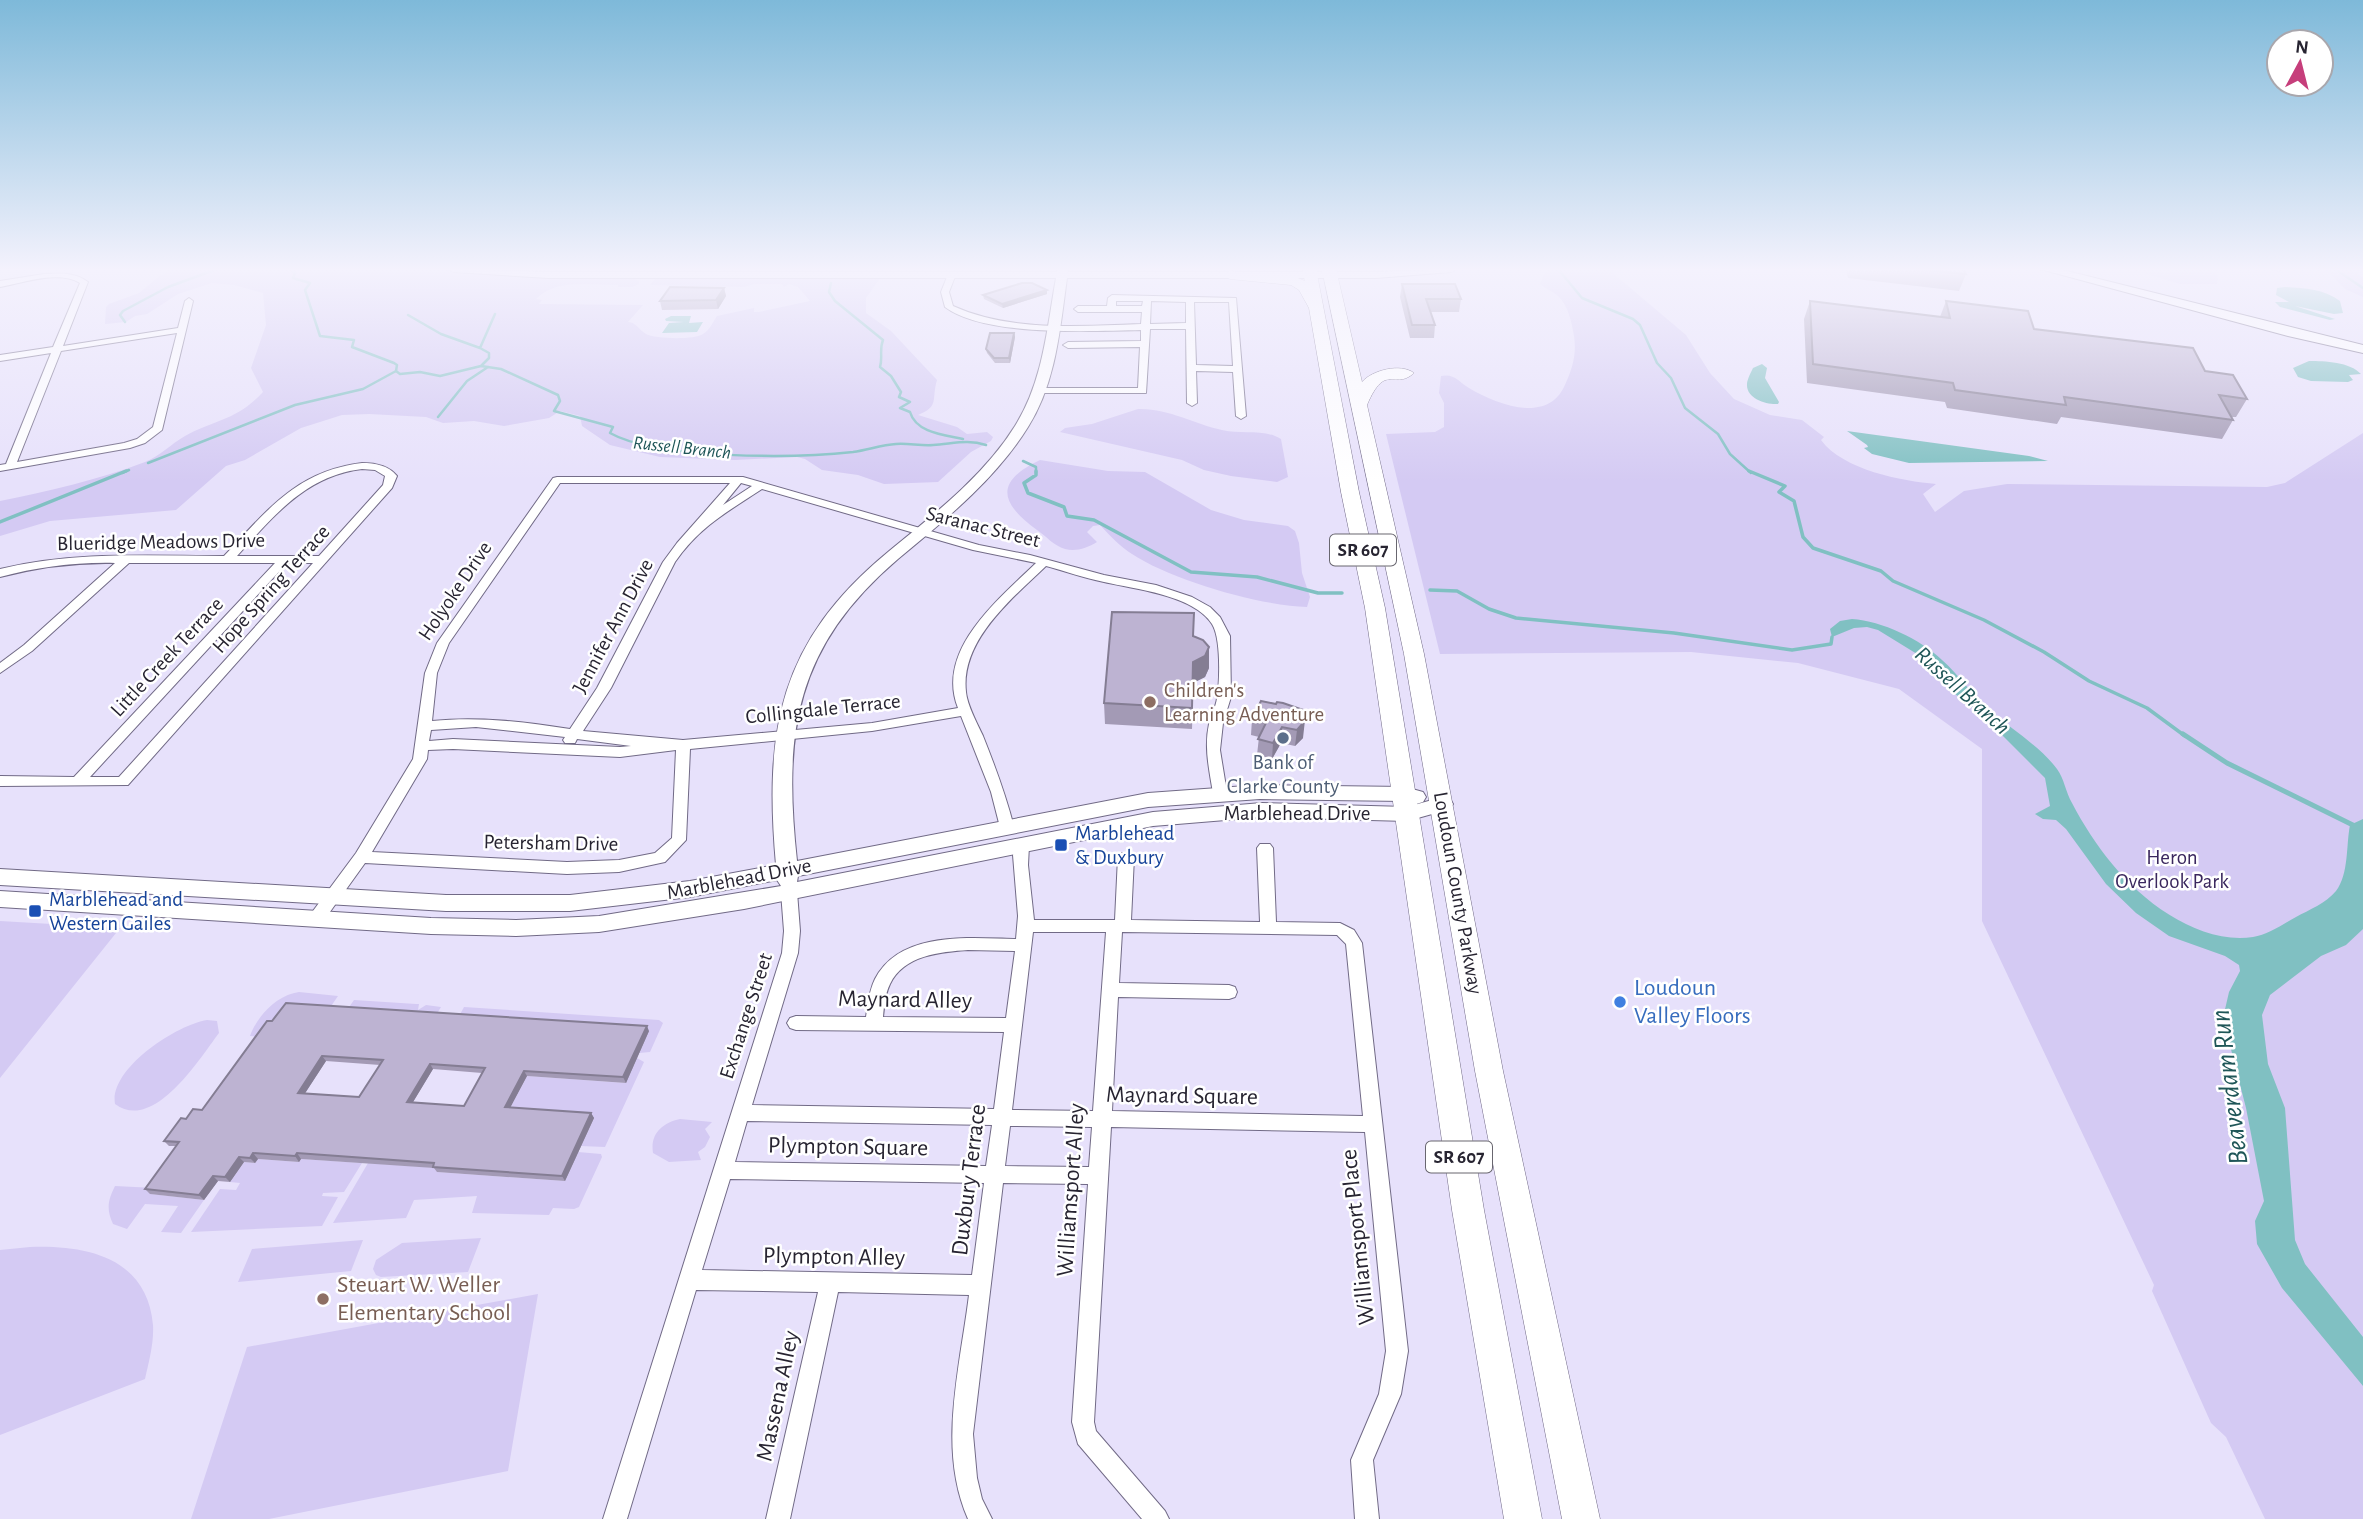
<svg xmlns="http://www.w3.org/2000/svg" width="2363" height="1519" viewBox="0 0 2363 1519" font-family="'Alegreya Sans',sans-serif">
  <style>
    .green { fill: #d4caf3 }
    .water { fill: #80c0c2 }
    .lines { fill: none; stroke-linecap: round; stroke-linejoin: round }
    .stream-far2 { stroke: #80c0c2; stroke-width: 2.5 }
    .stream-far1 { stroke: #80c0c2; stroke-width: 3.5 }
    .stream { stroke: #80c0c2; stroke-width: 5 }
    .street-casing { stroke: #716a86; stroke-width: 2 }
    .secondary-casing { stroke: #716a86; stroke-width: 2 }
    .primary-casing { stroke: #716a86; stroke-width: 1 }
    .street { fill: #fff; fill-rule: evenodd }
    .secondary { fill: #fff; fill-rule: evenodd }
    .primary { fill: #fff; fill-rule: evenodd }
    .wall { fill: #a39ab5; fill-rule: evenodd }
    .shaded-wall { fill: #847d93 }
    .building { fill: #bdb3d2; stroke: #847d93; stroke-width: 2; fill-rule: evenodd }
    .education-dot { fill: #8d6e63; stroke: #fff; stroke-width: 2.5 }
    .service-dot { fill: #5c6f8a; stroke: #fff; stroke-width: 2.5 }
    .transit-dot { fill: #1a4fb4; stroke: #fff; stroke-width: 2.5 }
    .shop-dot { fill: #3f7fe0; stroke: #fff; stroke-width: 2.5 }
    .labels { text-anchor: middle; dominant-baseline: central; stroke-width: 5; stroke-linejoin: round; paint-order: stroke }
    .far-water-label { font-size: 19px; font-style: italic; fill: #1f5658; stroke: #fff }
    .shield { fill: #fff; stroke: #68666f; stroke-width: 2 }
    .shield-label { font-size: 19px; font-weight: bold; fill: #272431 }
    .street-label { font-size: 21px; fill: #272431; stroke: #fff }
    .education-label { font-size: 21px; fill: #785e54; stroke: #fff; text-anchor: start }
    .service-label { font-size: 21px; fill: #4e5e75; stroke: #fff }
    .transit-label { font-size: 21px; fill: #164399; stroke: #fff; text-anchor: start }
    .park-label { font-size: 21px; fill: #3a275e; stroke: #fff }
    .water-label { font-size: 23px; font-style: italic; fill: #1f5658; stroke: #fff }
    .near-shop-label { font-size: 24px; fill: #366cbe; stroke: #fff; text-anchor: start }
    .near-street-label { font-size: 24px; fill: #272431; stroke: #fff }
    .near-education-label { font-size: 24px; fill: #785e54; stroke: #fff; text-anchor: start }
    .near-water-label { font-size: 28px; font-style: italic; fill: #1f5658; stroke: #fff }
  </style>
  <rect width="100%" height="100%" fill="#e7e1fb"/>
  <!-- green -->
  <path class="green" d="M168,269H437L557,278H633L639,281V284L632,287H618V285C590,285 556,278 536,299L542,300L539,304L643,305L628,322C637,323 638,329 646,334C655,339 695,340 703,334C709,331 713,322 717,316L754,308V312H759L810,301L798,287L789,284L784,287L782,284H754L744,287L650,285L656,278L881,277L866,298V313L891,331L937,380C931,400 940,406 918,415L957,427L967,434L987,432L993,437L991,441L971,452L938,482L884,484L858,475L822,470L805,459L797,457L735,460L660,457L610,445L582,426L580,416L560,411L549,418L504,426L474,421L443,423L426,417L369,414L342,415L301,428L245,460L226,466L176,510L50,521L0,536V501C49,491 98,480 145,462C160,456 171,444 185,436C216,419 236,421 263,392L251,368L266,325L263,293L234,285L212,283L178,294L147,314L135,316L126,322L105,324L106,307L109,304L139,293Z
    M1546,269H1608L1686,335L1710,373L1734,399L1770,415L1802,420L1824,437L1821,440C1843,470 1902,481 1936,484L1923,494L1935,512L1964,491L2007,484L2267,487L2285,483L2363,433V1519H2265L2226,1437L2211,1423L2152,1291L2154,1285L1982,921V749L1899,689L1798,663L1691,652L1440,654L1386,434L1435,432L1444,427V403L1439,393L1441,376C1454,373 1459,382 1469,388C1496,404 1546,424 1564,387C1572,370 1577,355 1574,336C1572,323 1568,305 1558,296C1554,292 1546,289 1540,284Z
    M2131,269H2207L2218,275L2217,284H2180Z
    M2326,269H2354L2363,278V297L2345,289Z
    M1138,409C1168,408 1194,424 1222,430C1242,435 1263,428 1281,439L1288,477L1277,482L1231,476L1204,470L1182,460L1060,432L1065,428L1092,424Z
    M1040,460L1108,471L1145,472L1211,510L1244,520L1288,526L1295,531L1299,543L1302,573L1310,597L1307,607C1261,606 1171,580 1132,554C1121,547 1109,535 1100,525L1093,526L1087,532L1097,542C1087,548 1076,552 1065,549C1054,546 1046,536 1037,530C1000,503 994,482 1040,460Z
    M0,921L120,928L0,1078Z
    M299,992L338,996L327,1012L264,1037L250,1036C257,1016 277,995 299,992Z
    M354,1000L416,1004H419L418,1010L426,1005L441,1007L435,1017L347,1010Z
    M464,1007L659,1020L663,1023L650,1052L639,1053L648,1031L458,1018Z
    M207,1020L217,1021L219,1033C200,1058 154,1133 115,1104C109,1069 176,1025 207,1020Z
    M637,1058L644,1062L605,1147L581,1146L594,1118L508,1112L527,1076L625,1083Z
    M680,1119L712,1122L705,1129L710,1137L705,1147L698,1152L701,1160L669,1162L653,1153C650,1134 662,1123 680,1119Z
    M578,1152L601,1154L602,1157L579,1207L574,1209L553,1208L549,1215L472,1213L477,1196L414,1200L406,1218L333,1223L368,1163L438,1168L437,1172L565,1181Z
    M258,1159L299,1162L301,1159L362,1163L344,1192L323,1193L322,1196L338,1197L322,1226L191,1232L220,1189L236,1190L240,1183L230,1182L244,1162L255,1163Z
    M115,1186L155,1188L151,1194L204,1200L181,1233L161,1232L178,1206L145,1204L127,1229L113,1224C106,1209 108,1200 115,1186Z
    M481,1238L468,1272L381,1277L376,1275L373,1269L376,1260L402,1243Z
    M363,1240L351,1271L238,1282L252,1249Z
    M30,1247C86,1245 147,1257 153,1325C154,1343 149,1361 145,1379L0,1435V1250Z
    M538,1294L508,1471L269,1519H191L247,1347Z"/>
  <!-- water -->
  <path class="water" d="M2285,287C2304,288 2324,289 2340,301L2343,313L2334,314L2295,306L2335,319L2330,320L2280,307L2275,302H2289L2276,295L2277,288Z
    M671,316H691L689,323L703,322L697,332L662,333L669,323L684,322L666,321L665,319Z
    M2309,361C2325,361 2350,362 2361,374L2349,375L2353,380L2348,382L2311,381L2298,377L2293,368Z
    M1762,364L1767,368L1765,378L1779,402L1778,404C1767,405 1746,399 1747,384C1747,380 1751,372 1753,368Z
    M1847,431L2029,456L2048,461L1909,463L1872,454L1864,448L1868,447L1867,445Z
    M1852,619C1882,621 1920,639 1942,660C1959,675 1972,695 1989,710C2011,729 2040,746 2057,769C2064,778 2066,793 2072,803C2083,824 2097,846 2113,865C2144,903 2201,945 2253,937C2268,935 2283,924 2296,917C2309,910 2326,903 2336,891C2349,874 2346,845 2350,825L2363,819V929L2346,945L2321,956L2270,995L2262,1015L2268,1064L2285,1108L2295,1240L2305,1264L2363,1337V1386L2282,1288L2257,1244L2255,1221L2264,1201L2246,1108L2223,1018L2229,992L2240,971L2239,965L2225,956L2169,936L2136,913L2106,884L2066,829L2056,820L2043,819L2035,814L2050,806L2045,778L1977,710L1955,694L1946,676L1930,662L1878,630L1867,627L1854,628L1832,637L1830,629L1840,621Z"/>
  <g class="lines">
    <!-- stream-far2 -->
    <path class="stream-far2" d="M289,269L295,273L293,278L310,283L305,290L320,336L354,340L352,347L394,363L397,365L396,371L400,374L420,372L440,376L481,366L501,369L558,395L560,401L554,411L613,427L610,433C658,460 797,458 853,452C868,450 881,445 896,444C908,443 921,446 933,445C952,444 968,439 986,445
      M1558,269L1582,298L1633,319L1640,325L1657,363L1671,378L1685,408L1718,434L1730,454L1751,473
      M2335,269L2363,288
      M831,283L829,292L835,301L883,340C879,350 883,357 880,367L891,376L901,392L899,397L910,402L900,408L910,412C916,433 945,435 963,439
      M408,315L441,334L480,348
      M125,322L120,315L123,311L168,287L217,269
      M481,366L489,358V353L480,348L495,314
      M438,417L467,381L488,367
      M1023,461L1036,467V473
      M148,463L295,405L363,389L396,371
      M122,473L129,470"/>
    <!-- stream-far1 -->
    <path class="stream-far1" d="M1036,471V475L1024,483L1028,493L1064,507L1067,516L1094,520L1191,572L1257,577L1318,593H1342
      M1749,471L1785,486L1779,492L1794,501L1803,537L1813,548L1881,571L1893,581L1984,620L2044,652L2089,681L2147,708L2185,736
      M0,522L126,471
      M1430,590L1457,591L1489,609L1516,618L1674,633L1792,650L1831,644L1832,637"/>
    <!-- stream -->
    <path class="stream" d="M2183,734L2227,763L2363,830"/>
    <!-- street casing -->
    <g class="street-casing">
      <path id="street" d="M949,272L956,274L949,292L953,306C1010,332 1080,326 1141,324L1142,312H1078L1074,309L1078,306H1107L1108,298L1112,295L1236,298L1246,416L1241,419L1236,416L1233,372L1196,371L1197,403L1192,406L1187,403L1186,329H1150L1146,393H1036L1034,391L1039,388H1138L1140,347L1068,348L1063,345L1068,342L1141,341V330C1091,331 985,337 945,307L941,292ZM1116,301H1143L1142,306H1116ZM1151,301L1186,302V323L1150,324ZM1194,302H1229L1233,366L1196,365Z
        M44,274C60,273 75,272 88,282L63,346L178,328L185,301L189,298L193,301L162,430L145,443L130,448L0,471V465L6,464L51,353L0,361V355L53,347L80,283C58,270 23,283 0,287V281ZM177,333L153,427L137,439L124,443L17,462L61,351Z
        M362,463C375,463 388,465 397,476L392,488L128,785L0,786V776L74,777L275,563H129L32,651L0,673V663L24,645L115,563C76,562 38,567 0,577V569C74,551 149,556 224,556C267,511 296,471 362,463ZM362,469L375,470L385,476L383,485L319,556H237C274,516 305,476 362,469ZM287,563H313L119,777H90Z
        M557,477H743L979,545L1030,555L1104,575L1156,585L1192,597L1210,607L1220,617L1230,636L1231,697L1223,723L1220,750L1227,793L1220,798L1213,793C1209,769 1204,747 1209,724C1211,715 1216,707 1217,698C1220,680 1221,638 1212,624C1194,595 1134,589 1104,582C1084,578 1065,571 1046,566C1013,598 960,640 966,692C967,705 977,723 983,736C995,766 1006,796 1014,827L1012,831H1002L1000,827L991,792L961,716L872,731L690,749L686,840L665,862L619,872L567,874L365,863L322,923L316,925L310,923L308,919L310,915L356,853L413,759L425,673L437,643L553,478ZM560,483H730L677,543L663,562L597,688L570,729C524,722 479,716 432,721L437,673L449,643ZM741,483L752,486L723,505ZM762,489L973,550L1036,563C999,599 935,650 958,708L872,723L683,740L583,731L611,688L675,562C699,527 727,512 762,489ZM476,727L565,737L563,740L565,743H575L577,739L631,746L620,747L453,739L429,741L431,730ZM453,749L620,757L676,750L672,838L655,853L619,860L567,862L372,852L427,759L428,750Z
        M1021,840L1026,841L1029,845L1028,865L1034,920H1115L1118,857L1121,853H1131L1134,857L1131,920L1260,922L1257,848L1260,844H1270L1273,848L1276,922L1340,923L1354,930L1362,943L1408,1351L1401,1394L1373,1460L1379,1519H1355L1351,1460L1379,1394L1386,1351L1365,1132L1111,1127L1094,1422L1096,1431L1165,1511L1169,1519H1142L1078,1444L1072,1422L1088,1184L1003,1183L973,1434L977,1478L982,1499L992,1519H968C937,1449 960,1368 969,1295L838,1292L790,1519H766L818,1292L696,1290L627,1519H603L782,953L784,931L781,892L783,888H795L797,892L800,931L798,953L752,1105L994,1109L1004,1032L796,1030L790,1028L787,1023L790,1018L796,1016L866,1017C868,1004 869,991 875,979C900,930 971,938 1016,939L1018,916L1013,855L1016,841ZM1033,932H1106L1093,1111L1012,1110ZM1122,932L1337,935L1346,944L1363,1116L1112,1111L1118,997L1229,999L1235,997L1237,992L1235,987L1229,985L1119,983ZM968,950L1015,951L1006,1018L883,1017C884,1006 885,994 890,984C904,955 940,952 968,950ZM747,1121L992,1125L986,1166L735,1162ZM1010,1126L1092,1127L1089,1167L1005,1166ZM730,1179L984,1183L972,1275L702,1270Z"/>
    </g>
    <!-- secondary casing -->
    <g class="secondary-casing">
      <path id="secondary" d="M448,269L548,272H1057V269H1069L1068,272H1376L1457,269L1451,272L1376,278H1067C1060,329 1056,383 1028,427C996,479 945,520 898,559C795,647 783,732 797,861L1148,793L1260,785L1405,787L1423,792L1426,797L1423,802L1416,804L1405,801L1260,799L1148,807L798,876L797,882L1153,812L1262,803L1407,807L1443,797L1450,799L1453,804L1450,809L1407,821L1262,817L1153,826L744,909L599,932L516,936L431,934L0,907V891L431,918L516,920L599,916L781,886L777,880L690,897L570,911H446L0,885V869L446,895H570L690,881L776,865C764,730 779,642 888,552C933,515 984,476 1015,426C1043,382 1047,328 1056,278H548L454,272Z
        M2040,269H2059L2363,345V353L2288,336Z"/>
    </g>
    <!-- primary casing -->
    <g class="primary-casing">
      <path id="primary" d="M1302,269H1316L1359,492L1385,608L1484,1210L1542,1519H1504L1452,1210L1365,608L1341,492L1309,308L1299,290L1291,285L1230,279L1223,275L1230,271L1295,277L1305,281Z
        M1322,269H1336L1362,382C1372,370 1401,363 1414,373C1394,391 1386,361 1367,405L1424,654L1503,1071L1600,1519H1562L1475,1071L1404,654Z"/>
    </g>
    <!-- street -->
    <use href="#street" class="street"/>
    <!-- secondary -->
    <use href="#secondary" class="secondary"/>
    <!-- primary -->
    <use href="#primary" class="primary"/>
  </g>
  <!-- wall -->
  <path class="wall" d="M1846,269H1964L1966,274L1959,291L1848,278Z
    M2264,269H2282L2280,272Z
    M1402,284L1461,299L1459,312H1431L1435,325L1434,338H1410L1400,297Z
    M724,288L726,296L718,309L662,310L660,301Z
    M1047,294L1003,308L984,299L983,295Z
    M1810,301L1940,317L1946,301L2034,329L2205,371L2247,399L2236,417H2231L2233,420L2222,439L2061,417L2057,424L1947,408L1945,402L1807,383L1804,319Z
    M1014,333L1015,337L1010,363H995L987,353L986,349Z
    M1194,636L1209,668L1205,677L1193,683L1192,729L1105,724L1104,703Z
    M1276,704L1303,738L1295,746L1281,743L1272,759L1257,755L1259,737L1251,735L1252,719Z
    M272,1021L649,1031L626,1083L527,1076L510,1107L591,1113L594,1118L565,1181L437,1172L434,1168L301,1159L299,1162L258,1159L255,1163L244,1162L230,1182L218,1181L204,1200L150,1194L145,1189L176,1146H169L164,1141L186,1119L202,1110ZM326,1061L380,1065L359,1097L305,1093ZM433,1069L482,1073L464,1106L413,1102Z"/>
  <!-- shaded-wall -->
  <path class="shaded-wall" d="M724,288L726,296L718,309L716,300Z
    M1047,290V294L1003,308L1002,304Z
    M1014,333L1015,337L1010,363L1009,358Z
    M1209,647V668L1205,677L1193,683L1192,729L1193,662Z
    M1306,711L1303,738L1295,746L1297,730Z
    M1282,727L1281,743L1272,759L1273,743Z
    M647,1026L649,1031L626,1083L623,1077Z
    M322,1056L326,1061L302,1098L298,1093Z
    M430,1064L433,1069L410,1107L407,1102Z
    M524,1071L527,1076L508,1112L505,1107Z
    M591,1113L594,1118L565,1181L562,1176Z
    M253,1153L258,1159L255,1163L250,1158Z
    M297,1153L301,1159L299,1162L295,1156Z
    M239,1157L244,1162L230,1182L225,1177Z
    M213,1176L218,1181L204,1200L199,1195Z"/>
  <!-- building -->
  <path class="building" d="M1919,269H1964L1966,274Z
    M1022,283H1032L1047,290L1002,304L983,295Z
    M1402,284H1455L1461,299H1426L1435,325H1412Z
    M670,287L724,288L716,300L660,301Z
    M1810,301L1950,318L1946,301L2028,311L2034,329L2193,348L2205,371L2233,375L2247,399L2219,395L2233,420L2064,397L2066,405L1955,390L1953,383L1813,364Z
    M990,333H1014L1009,358H994L986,349Z
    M1112,612L1194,613L1193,636L1203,640L1209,647L1205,656L1193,662L1192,708L1104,703Z
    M1261,701L1276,704L1277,702L1283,703L1306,711L1304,722L1297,730L1282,727L1273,743L1258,739L1266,723L1252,719Z
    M286,1003L647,1026L623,1077L524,1071L505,1107L591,1113L562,1176L433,1167L434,1163L297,1153L295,1156L253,1153L250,1158L239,1157L225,1177L213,1176L199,1195L145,1189L179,1142L164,1141L181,1118L186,1119L193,1109L202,1110L267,1021H272ZM322,1056L383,1060L359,1097L298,1093ZM430,1064L485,1068L464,1106L407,1102Z"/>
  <!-- sky -->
  <linearGradient id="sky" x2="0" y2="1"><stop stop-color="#7eb9d9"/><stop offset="0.56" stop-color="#f4f2fd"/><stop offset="1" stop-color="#f4f2fd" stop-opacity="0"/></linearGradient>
  <rect width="2363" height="482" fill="url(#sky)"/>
  <!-- markers -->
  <g class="education-dot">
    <circle cx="1150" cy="702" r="7"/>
    <circle cx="323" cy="1299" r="7"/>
  </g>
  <circle class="service-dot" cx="1283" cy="738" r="7"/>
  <g class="transit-dot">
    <rect x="1054" y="838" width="14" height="14" rx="3.5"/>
    <rect x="28" y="904" width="14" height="14" rx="3.5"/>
  </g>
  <circle class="shop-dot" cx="1620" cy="1002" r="7"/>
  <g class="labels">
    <!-- far-water labels -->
    <g class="far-water-label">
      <text transform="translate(682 448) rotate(6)">Russell Branch</text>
    </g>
    <!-- shield labels -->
    <g class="shield">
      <rect x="1330" y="534.5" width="66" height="31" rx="5"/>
      <rect x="1426" y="1141.5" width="66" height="31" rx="5"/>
    </g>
    <g class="shield-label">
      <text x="1363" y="550">SR 607</text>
      <text x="1459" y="1157">SR 607</text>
    </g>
    <!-- street labels -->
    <g class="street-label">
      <text transform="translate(983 527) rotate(14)">Saranac Street</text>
      <text transform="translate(161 542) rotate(-1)">Blueridge Meadows Drive</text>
      <text transform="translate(271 589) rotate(-48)">Hope Spring Terrace</text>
      <text transform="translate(455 591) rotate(-56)">Holyoke Drive</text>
      <text transform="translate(613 626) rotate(-62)">Jennifer Ann Drive</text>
      <text transform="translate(167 657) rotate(-47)">Little Creek Terrace</text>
      <text transform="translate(823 709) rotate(-6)">Collingdale Terrace</text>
      <text x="1297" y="813">Marblehead Drive</text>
      <text transform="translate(551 843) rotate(1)">Petersham Drive</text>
      <text transform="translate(739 879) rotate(-11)">Marblehead Drive</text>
      <text transform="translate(1458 893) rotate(80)">Loudoun County Parkway</text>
      <text transform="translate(746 1016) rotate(-72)">Exchange Street</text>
    </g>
    <!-- education labels -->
    <g class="education-label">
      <text x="1164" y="690">Children's<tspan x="1164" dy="24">Learning Adventure</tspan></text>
    </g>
    <!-- service labels -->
    <g class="service-label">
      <text x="1283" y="762">Bank of<tspan x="1283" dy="24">Clarke County</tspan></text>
    </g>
    <!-- transit labels -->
    <g class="transit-label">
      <text x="1075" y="833">Marblehead<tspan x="1075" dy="24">&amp; Duxbury</tspan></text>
      <text x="49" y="899">Marblehead and<tspan x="49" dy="24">Western Gailes</tspan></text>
    </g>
    <!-- park labels -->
    <g class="park-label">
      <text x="2172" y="857">Heron<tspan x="2172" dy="24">Overlook Park</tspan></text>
    </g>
    <!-- water labels -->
    <g class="water-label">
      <text transform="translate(1962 691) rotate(42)">Russell Branch</text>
    </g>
    <!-- near-shop labels -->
    <g class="near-shop-label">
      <text x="1634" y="988">Loudoun<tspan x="1634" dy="28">Valley Floors</tspan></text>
    </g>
    <!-- near-street labels -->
    <g class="near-street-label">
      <text transform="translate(905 1000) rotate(1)">Maynard Alley</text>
      <text transform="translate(1182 1096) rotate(1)">Maynard Square</text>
      <text transform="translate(848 1147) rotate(1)">Plympton Square</text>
      <text transform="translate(969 1180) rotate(-83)">Duxbury Terrace</text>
      <text transform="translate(1071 1190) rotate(-86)">Williamsport Alley</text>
      <text transform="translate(1358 1237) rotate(-96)">Williamsport Place</text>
      <text transform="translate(834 1257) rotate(1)">Plympton Alley</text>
      <text transform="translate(778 1396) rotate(-78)">Massena Alley</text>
    </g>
    <!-- near-education labels -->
    <g class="near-education-label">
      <text x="337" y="1285">Steuart W. Weller<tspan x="337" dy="28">Elementary School</tspan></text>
    </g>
    <!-- near-water labels -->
    <g class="near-water-label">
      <text transform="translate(2230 1087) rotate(-97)">Beaverdam Run</text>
    </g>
  </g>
  <!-- north arrow -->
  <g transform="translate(2300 63) rotate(7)"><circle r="33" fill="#ffffff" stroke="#a9a7ad" stroke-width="2"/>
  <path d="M0-5L12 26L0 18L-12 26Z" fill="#c63e7b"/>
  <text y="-10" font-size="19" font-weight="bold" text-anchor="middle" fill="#272431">N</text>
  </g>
</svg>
